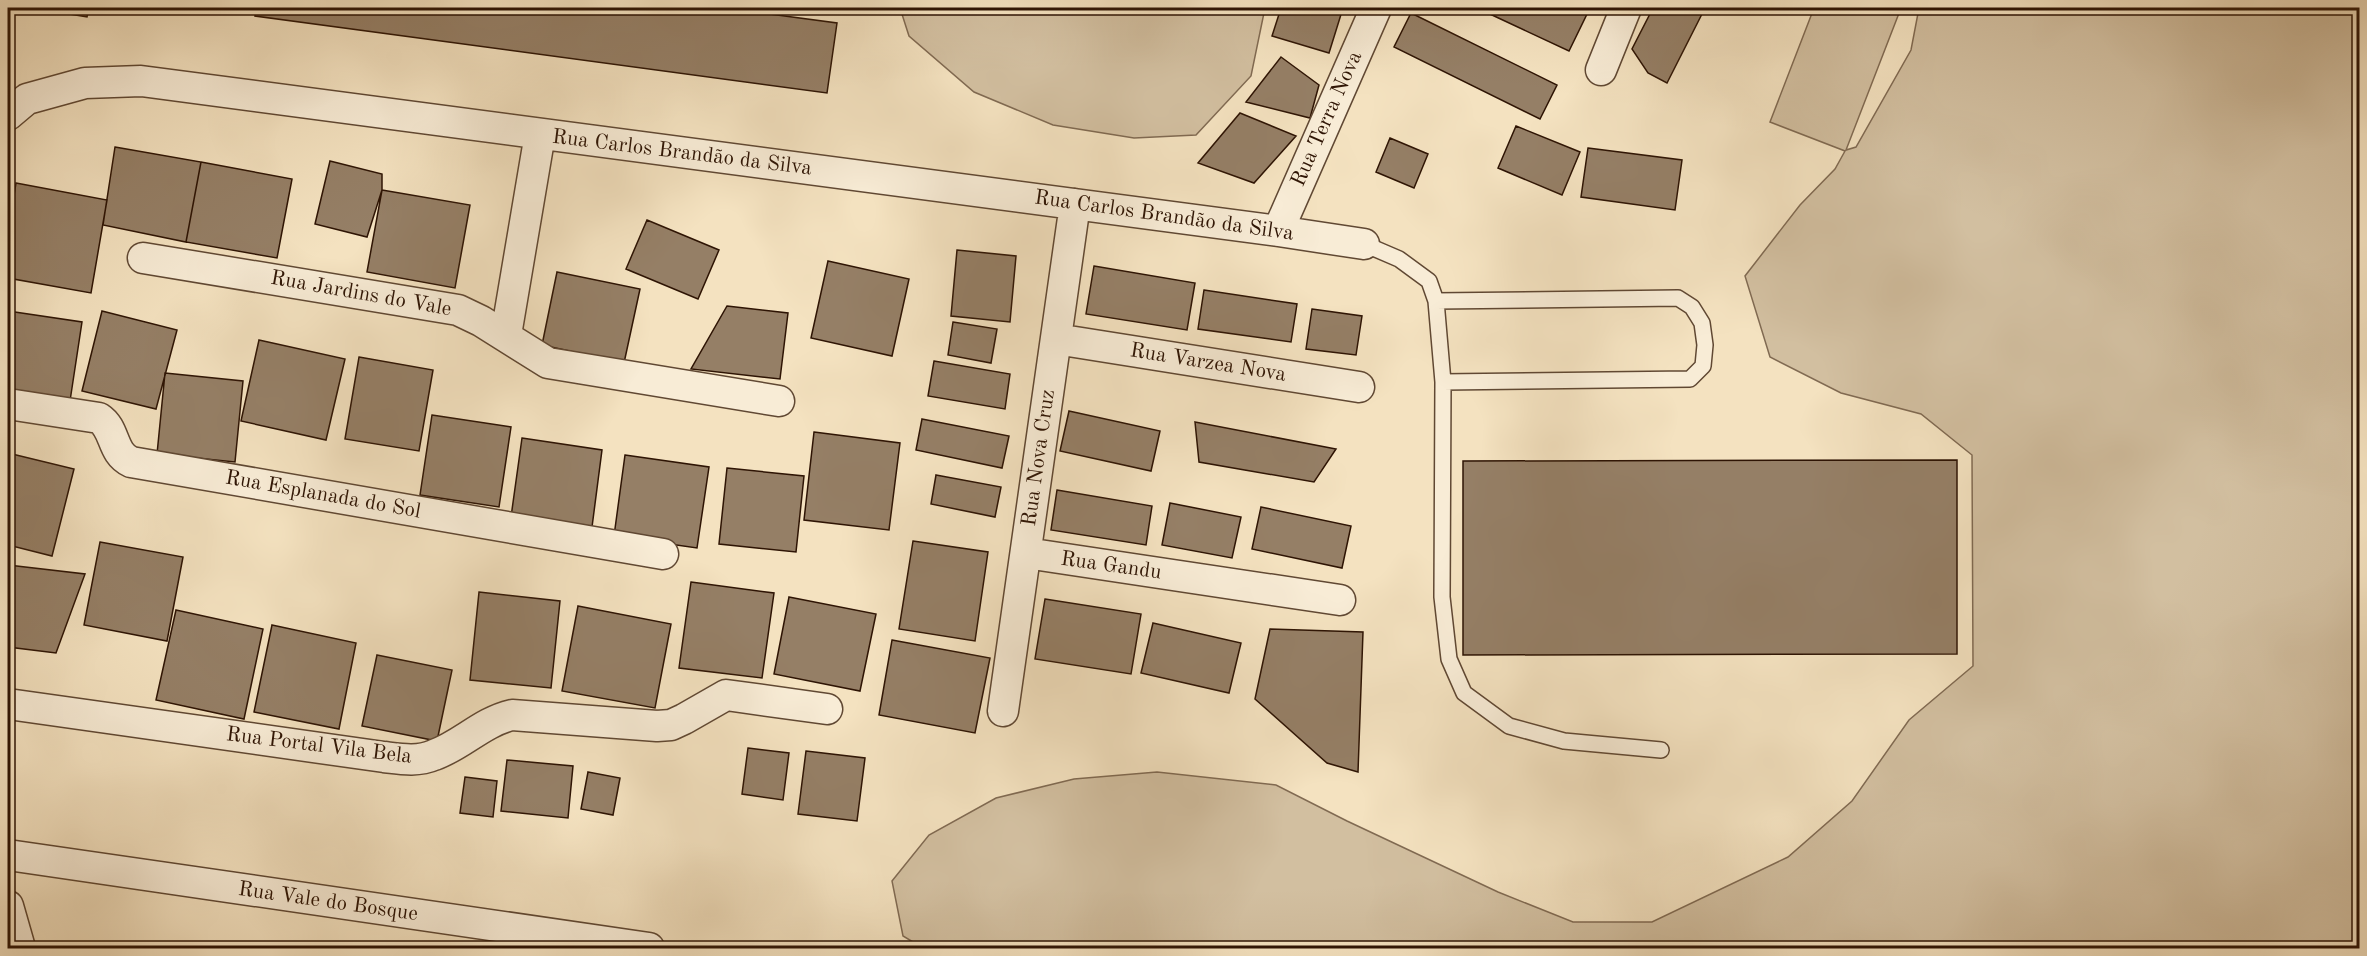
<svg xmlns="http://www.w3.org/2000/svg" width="2367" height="956" viewBox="0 0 2367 956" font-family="'Old Standard TT',serif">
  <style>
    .green { fill: #d2bfa0; stroke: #806a52; stroke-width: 1.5 }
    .building { fill: #957f66; stroke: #2e1404; stroke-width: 1.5 }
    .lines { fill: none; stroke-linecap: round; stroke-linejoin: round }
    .lane-casing { stroke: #604833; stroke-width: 18 }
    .street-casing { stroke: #604833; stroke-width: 33 }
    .lane { stroke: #f8ecd6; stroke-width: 15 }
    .street { stroke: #f8ecd6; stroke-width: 30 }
    .labels { text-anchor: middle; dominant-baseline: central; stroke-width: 5; stroke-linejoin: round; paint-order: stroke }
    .street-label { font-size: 21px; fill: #2e1404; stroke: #f8ecd6 }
  </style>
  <rect width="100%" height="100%" fill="#f4e2c0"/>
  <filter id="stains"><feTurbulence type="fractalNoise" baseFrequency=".00333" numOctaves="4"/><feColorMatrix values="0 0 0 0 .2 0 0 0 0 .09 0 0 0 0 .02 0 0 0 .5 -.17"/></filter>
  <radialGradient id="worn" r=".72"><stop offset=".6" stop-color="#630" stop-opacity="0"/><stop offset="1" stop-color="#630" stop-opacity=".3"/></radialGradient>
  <!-- green -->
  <path class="green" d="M900,8H1265L1251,76L1196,135L1134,138L1053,125L974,92L909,36Z
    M1814,8H1901L1846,150L1856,147L1911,50L1919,8H2359V948H923L903,936L892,881L929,835L996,798L1074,779L1157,772L1276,785L1347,821L1498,892L1573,922H1652L1788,857L1852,801L1909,720L1973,666L1972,455L1921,414L1841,393L1770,357L1745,276L1800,205L1835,169L1845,151L1770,122Z"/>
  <!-- building -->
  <path class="building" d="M33,8H89L87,17Z
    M256,8H725L837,23L827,93L255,16Z
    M1281,8H1343L1329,53L1272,36Z
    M1477,8H1580L1588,12L1569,51Z
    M1653,8H1705L1667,83L1648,73L1632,49Z
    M1411,13L1557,85L1540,119L1394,47Z
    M1281,57L1319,85L1310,118L1246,102Z
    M1240,113L1296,136L1254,183L1198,163Z
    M1516,126L1580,152L1562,195L1498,168Z
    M1390,138L1428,154L1414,188L1376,172Z
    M115,147L201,162L186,242L103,225Z
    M1588,148L1682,160L1675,210L1581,197Z
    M330,161L382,174V190L367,237L315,224Z
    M201,162L292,179L277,258L186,242Z
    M16,183L107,200L91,293L8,278V232Z
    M382,190L470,205L455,288L367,272Z
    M647,220L719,250L698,299L626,269Z
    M957,250L1016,256L1010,322L951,316Z
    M828,261L909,279L892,356L811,338Z
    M1094,266L1195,283L1187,330L1086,314Z
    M557,272L640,289L624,363L542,345Z
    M1204,290L1297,304L1291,342L1198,329Z
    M727,306L788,313L780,379L691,369Z
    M1312,309L1362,316L1356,355L1306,349Z
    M8,311L82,322L70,401L8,391Z
    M102,311L177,330L156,409L82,391Z
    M953,322L997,329L991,363L948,355Z
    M259,340L345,359L326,440L241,421Z
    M359,357L433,370L419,451L345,439Z
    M934,361L1010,374L1005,409L928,396Z
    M165,373L243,381L235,462L157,454Z
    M1069,411L1160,431L1151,471L1060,451Z
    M432,415L511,427L499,507L420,495Z
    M922,419L1009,436L1002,468L916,450Z
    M1195,422L1336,449L1314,482L1199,462Z
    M814,432L900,443L889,530L804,520Z
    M522,438L602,450L592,527L511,517Z
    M8,453L74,469L52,556L8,545Z
    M625,455L709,467L697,548L614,536Z
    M1957,460V654L1463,655V461Z
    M727,468L804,476L796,552L719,544Z
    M936,475L1001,487L995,517L931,504Z
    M1057,490L1152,506L1146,545L1051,530Z
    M1170,503L1241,517L1232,558L1162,545Z
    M1261,507L1351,526L1342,568L1252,549Z
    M913,541L988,552L975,641L899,629Z
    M100,542L183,557L167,641L84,625Z
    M8,565L85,574L56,653L8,647Z
    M691,582L774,593L762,678L679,668Z
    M479,592L560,601L551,688L470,680Z
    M789,597L876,614L860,691L774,674Z
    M1045,599L1141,614L1131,674L1035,659Z
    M578,606L671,624L655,708L562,691Z
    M176,610L263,629L244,719L156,700Z
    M1153,623L1241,643L1229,693L1141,673Z
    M272,625L356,643L339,729L254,712Z
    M1270,629L1363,632L1358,772L1327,763L1255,699Z
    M892,640L990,658L975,733L879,715Z
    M377,655L452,670L437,741L362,726Z
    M748,748L789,753L783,800L742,794Z
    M806,751L865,758L857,821L798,814Z
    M507,760L573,766L568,818L501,811Z
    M588,772L620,778L613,815L581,809Z
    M465,777L497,781L493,817L460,813Z"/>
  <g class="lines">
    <!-- lane casing -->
    <g class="lane-casing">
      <path id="lane" d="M1364,244L1399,259L1429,281L1436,301L1443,382L1442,597L1449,659L1464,693L1509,726L1564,741L1661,750
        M1436,301L1678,298L1692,307L1702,323L1705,345L1703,366L1690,379L1443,382"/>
    </g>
    <!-- street casing -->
    <g class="street-casing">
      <path id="street" d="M1601,70L1626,8
        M8,115L27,99L85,83L141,81L1278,231L1364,244
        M1278,231L1376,8
        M143,258L458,310L481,321L548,363L779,401
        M506,335L540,134
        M1056,339L1359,387
        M8,404L99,418C116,429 111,453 131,462L663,554
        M1026,553L1340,600
        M8,704L384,757C401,759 418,762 434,755C462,745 482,722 512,715L657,726L671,725L684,719L726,695L827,709
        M1003,711L1075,204
        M8,855L649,948
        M8,906L20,948"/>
    </g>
    <!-- lane -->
    <use href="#lane" class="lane"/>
    <!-- street -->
    <use href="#street" class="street"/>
  </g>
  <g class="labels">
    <!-- street labels -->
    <g class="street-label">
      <text transform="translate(1327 119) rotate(-66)">Rua Terra Nova</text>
      <text transform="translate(682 153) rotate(7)">Rua Carlos Brandão da Silva</text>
      <text transform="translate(1164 216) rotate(8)">Rua Carlos Brandão da Silva</text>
      <text transform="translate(361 294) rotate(10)">Rua Jardins do Vale</text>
      <text transform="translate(1208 363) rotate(9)">Rua Varzea Nova</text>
      <text transform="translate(1039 458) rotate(-82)">Rua Nova Cruz</text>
      <text transform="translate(323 495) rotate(10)">Rua Esplanada do Sol</text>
      <text transform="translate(1111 566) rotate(8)">Rua Gandu</text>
      <text transform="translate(319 746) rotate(7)">Rua Portal Vila Bela</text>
      <text transform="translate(328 902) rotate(8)">Rua Vale do Bosque</text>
    </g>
  </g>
  <!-- margin -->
  <rect width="2367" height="956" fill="none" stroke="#f4e2c0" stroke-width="30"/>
  <rect x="9" y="9" width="2349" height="938" fill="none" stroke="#2e1404" stroke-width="3"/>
  <rect x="15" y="15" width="2337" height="926" fill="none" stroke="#2e1404" stroke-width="1.5"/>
  <rect width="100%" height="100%" filter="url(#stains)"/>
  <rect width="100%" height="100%" fill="url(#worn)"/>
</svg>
